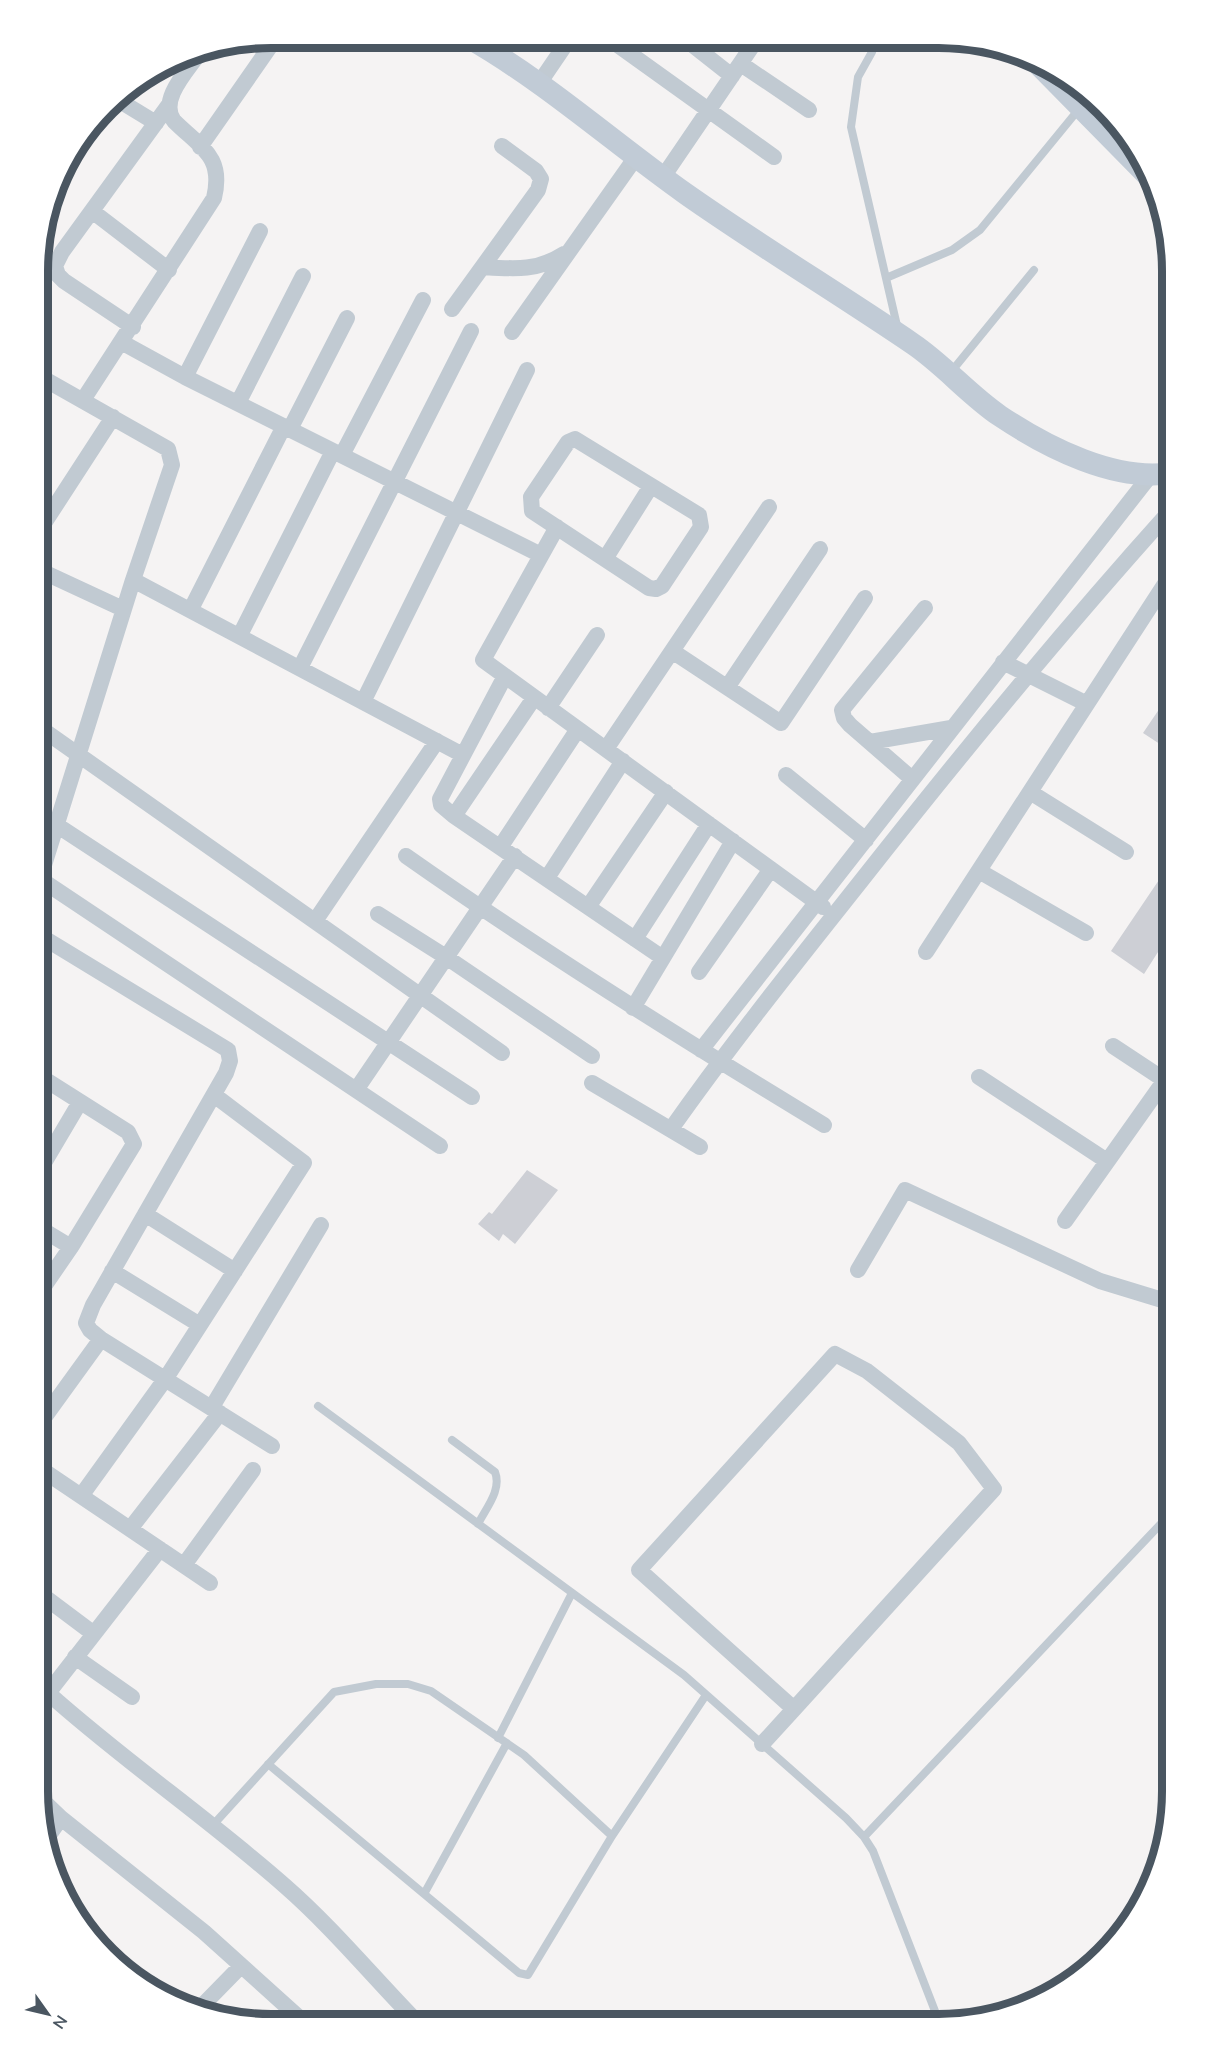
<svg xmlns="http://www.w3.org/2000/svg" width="1210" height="2062" viewBox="0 0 1210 2062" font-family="'Nunito Sans',sans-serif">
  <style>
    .building { fill: #cdcfd5 }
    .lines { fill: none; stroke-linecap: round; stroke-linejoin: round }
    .lane { stroke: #c1cad2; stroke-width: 8 }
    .street { stroke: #c1cad2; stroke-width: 16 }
    .secondary { stroke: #c1cbd6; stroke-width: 22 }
    .rim { fill: none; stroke: #4a5661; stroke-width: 8 }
  </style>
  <rect width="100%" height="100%" fill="#f5f3f3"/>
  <!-- building -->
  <path class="building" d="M1164,702L1172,707V752L1143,733Z
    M1163,874L1172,880V930L1144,974L1111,951Z
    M527,1170L558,1190L515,1244L503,1234L499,1241L478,1224L489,1212L492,1214Z"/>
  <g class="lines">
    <!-- lane -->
    <path class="lane" d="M872,52L858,77L851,127L898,330
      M886,278L952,250L980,230L1079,109
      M951,372L1034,270
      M318,1406L684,1675L846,1818L864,1837L873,1851L940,2024
      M452,1440L495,1472C502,1490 486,1508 478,1524
      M498,1738L572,1593
      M268,1764L519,1973L528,1975L612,1836L706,1695
      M213,1825L334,1692L376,1684H408L431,1691L524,1755L612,1836
      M864,1837L1172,1512
      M424,1894L507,1743"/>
    <!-- street -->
    <path class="street" d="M608,38L774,157
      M685,39L732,76
      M741,64L809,110
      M538,85L570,38
      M115,98L156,123
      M200,147L276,38
      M663,177L757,39
      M92,211L169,270
      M484,267C515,269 538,271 564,254
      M452,309L538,190L541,179L536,171L502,146
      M133,327L64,281L58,275L55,266L62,252L168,106
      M512,332L636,157
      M123,343L185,377L541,555
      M185,377L260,231
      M83,400L214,198C224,156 201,148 174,121C158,100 188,70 200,52
      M238,403L303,276
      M290,429L347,318
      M575,439L699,515L701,527L662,586L656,589L649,588L532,511L531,497L568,442Z
      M342,455L423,300
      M557,527L483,660L823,907
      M39,531L113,417
      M605,559L651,486
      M39,570L123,609
      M133,580L461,754
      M191,609L284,426
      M240,635L333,451
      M672,651L781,723L865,598
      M1003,662L1087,704
      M300,668L471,331
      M505,676L440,799L441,805L454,816L663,958
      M728,686L820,549
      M363,702L527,370
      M548,708L597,635
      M39,727L502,1053
      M870,742L951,728
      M606,749L769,507
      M786,775L866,840
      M911,778L850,725L844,718L842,710L925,608
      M1030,792L1126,852
      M454,816L534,698
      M55,824L472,1097
      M501,846L578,729
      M406,856C541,951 682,1039 824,1125
      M979,871L1086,933
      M547,878L623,761
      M40,879L440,1146
      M39,881L133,580L172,465L168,449L39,376
      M588,907L666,792
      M378,914L446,957L592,1056
      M315,921L437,741
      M39,935L228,1050L230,1061L226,1073L93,1305L86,1323L90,1330L101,1339L272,1446
      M635,939L709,824
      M926,952L1172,573
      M699,972L771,869
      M633,1008L733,841
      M1113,1046L1172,1085
      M701,1050L1149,477
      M979,1077L1107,1161
      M592,1083L700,1147
      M356,1090L515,856
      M671,1129C731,1044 796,963 861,881C961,754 1064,629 1172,509
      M38,1173L80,1102
      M145,1214L235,1271
      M1065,1221L1165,1080
      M38,1227L71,1247
      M858,1270L905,1190L1100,1281L1172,1303
      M112,1271L200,1325
      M38,1295L71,1247L134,1144L128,1132L38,1075
      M212,1407L321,1225
      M38,1426L101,1339
      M38,1467L210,1583
      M81,1496L166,1378L304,1163L214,1095
      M130,1529L220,1413
      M160,1549L48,1693C124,1761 208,1818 285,1886C332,1927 374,1978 418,2023
      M184,1565L253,1470
      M38,1592L94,1634
      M75,1657L132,1697
      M38,1707L48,1693
      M762,1744L794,1709L994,1489L959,1443L867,1371L835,1354L639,1570L794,1709
      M38,1796L61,1818
      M47,1838L61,1818L204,1932L305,2023
      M197,2011L241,1966"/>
    <!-- secondary -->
    <path class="secondary" d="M469,38C546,82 614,143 686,194C760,246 838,293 913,344C944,365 969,395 1000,416C1048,448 1115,482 1172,473
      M1031,57L1155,183"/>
  </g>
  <!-- crop -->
  <path d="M0 0H1210V2062H0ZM271 48H939A223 223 0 0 1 1162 271V1791A223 223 0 0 1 939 2014H271A223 223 0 0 1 48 1791V271A223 223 0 0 1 271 48Z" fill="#fff" fill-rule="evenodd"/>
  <path class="rim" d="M271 48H939A223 223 0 0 1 1162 271V1791A223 223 0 0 1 939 2014H271A223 223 0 0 1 48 1791V271A223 223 0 0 1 271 48Z"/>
  <!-- north arrow -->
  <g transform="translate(48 2014) rotate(124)" stroke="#ffffff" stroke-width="4.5" paint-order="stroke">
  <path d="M0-4.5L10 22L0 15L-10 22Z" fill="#4a5661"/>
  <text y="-9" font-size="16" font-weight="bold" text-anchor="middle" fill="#4a5661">N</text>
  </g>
</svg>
